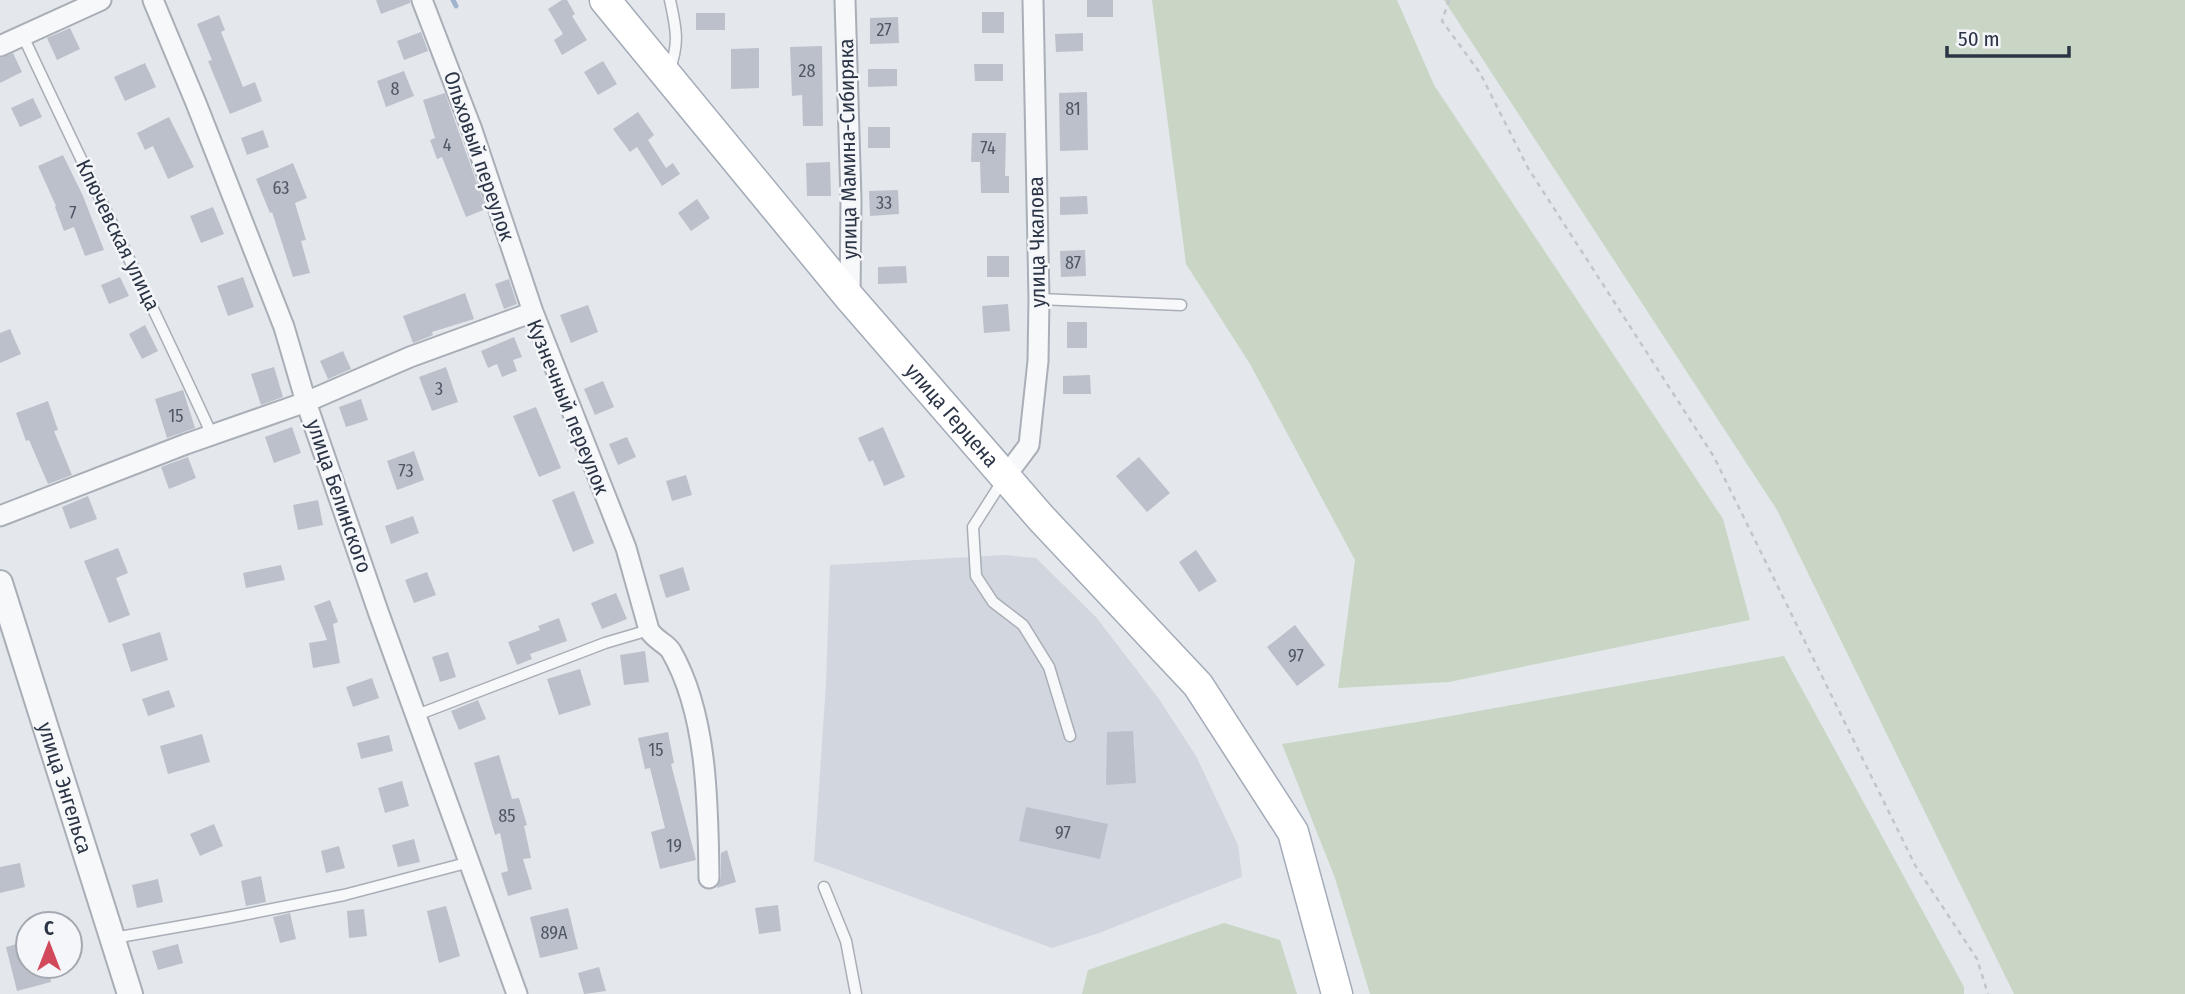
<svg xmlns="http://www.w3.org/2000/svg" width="2185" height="994" viewBox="0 0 2185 994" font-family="'Fira Sans Condensed',sans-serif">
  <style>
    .built { fill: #d2d6de }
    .green { fill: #c9d6c5 }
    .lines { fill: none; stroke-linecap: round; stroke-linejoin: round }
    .stream { stroke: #9fb4cc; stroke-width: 5 }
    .building { fill: #bbc0ca }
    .service-casing { stroke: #a9aeb7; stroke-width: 13 }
    .minor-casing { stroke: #a9aeb7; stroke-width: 23 }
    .tertiary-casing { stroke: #a9aeb7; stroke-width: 28 }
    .primary-casing { stroke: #a3abb8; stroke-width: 33 }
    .path { stroke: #c2c5cb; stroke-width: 2.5; stroke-dasharray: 5 5; stroke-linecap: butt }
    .service { stroke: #f7f8fa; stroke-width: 10 }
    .minor { stroke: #f7f8fa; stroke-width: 19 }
    .tertiary { stroke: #f7f8fa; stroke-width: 24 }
    .primary { stroke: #fff; stroke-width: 30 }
    .labels { text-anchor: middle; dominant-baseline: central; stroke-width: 5; stroke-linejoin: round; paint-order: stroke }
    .number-label { font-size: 18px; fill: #4f5766 }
    .street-label { font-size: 21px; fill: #2b3445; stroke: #f4f6f9 }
  </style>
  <rect width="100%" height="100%" fill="#e4e7ec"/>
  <!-- built -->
  <path class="built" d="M1004,555L1036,558L1096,617L1159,699L1196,756L1238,845L1242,877L1099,933L1052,948L814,861L826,684L830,565Z"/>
  <!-- green -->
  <path class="green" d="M1152,0H1397L1434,85L1723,519L1750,620L1449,682L1338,688L1355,560L1250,364L1186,264Z
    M1444,0H2185V994H2014L1777,510Z
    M1784,656L1964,987V994H1370L1335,878L1282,744L1417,722Z
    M1224,923L1280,940L1297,994H1082L1088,970Z"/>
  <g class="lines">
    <!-- stream -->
    <path class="stream" d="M453,0L456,6"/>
  </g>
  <!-- building -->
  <path class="building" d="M376,0H410V3L381,14Z
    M562,0H567L575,14L572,16L587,40L562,55L554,40L563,34L548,9Z
    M1087,0H1113V17H1087Z
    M982,12H1004V33H982Z
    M696,13H725V30H696Z
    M219,15L225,30L221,32L243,87L255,82L262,101L230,114L208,61L212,60L197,24Z
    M898,17L899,43L870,44V18Z
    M70,28L80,49L57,60L47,38Z
    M421,32L428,51L404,60L397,41Z
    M1083,33V51L1056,52L1055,34Z
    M822,46L823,126H803L802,95L792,96L790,47Z
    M759,48V88L731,89V49Z
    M13,53L22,72L0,83V58Z
    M603,61L617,84L598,95L584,72Z
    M145,63L156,87L125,101L114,77Z
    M974,64H1003V81H975Z
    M868,69H897V86L868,87Z
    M404,71L414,96L386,107L377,81Z
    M1087,92L1088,150L1060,151L1059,93Z
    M445,93L486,209L466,217L442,157L437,159L430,140L435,138L423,100Z
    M33,98L42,117L20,127L11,108Z
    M638,112L654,135L648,140L666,168L673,163L680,174L662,186L637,147L630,152L613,129Z
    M169,117L194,167L168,179L153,146L145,150L137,133Z
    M868,127H890V148H868Z
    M263,130L269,147L247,155L241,138Z
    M972,133H1006L1005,176H1009V193H981L980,162H971Z
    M63,155L83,196L104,250L85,256L74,227L64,231L55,207L56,206L38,166Z
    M830,162L831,196H807L806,163Z
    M293,163L307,198L295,203L306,240L301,241L310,273L293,277L272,212L270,213L256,179Z
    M898,190L899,214L870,216L869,191Z
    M1087,196L1088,214L1060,215V197Z
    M697,199L710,218L691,231L678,213Z
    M213,207L224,234L201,243L190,216Z
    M1085,250L1086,276L1061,277L1060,251Z
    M987,256H1009V277H987Z
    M906,266L907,283L878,284V267Z
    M120,277L129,296L109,304L101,285Z
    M243,277L254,307L228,316L217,286Z
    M509,279L517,304L504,309L495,284Z
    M465,293L474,319L432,332L433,335L413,343L403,316Z
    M1008,304L1010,331L984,333L982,306Z
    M588,305L598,332L571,343L560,315Z
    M1067,322H1087V348H1067Z
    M145,325L158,351L142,359L129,334Z
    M10,329L21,354L0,363V333Z
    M514,337L522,357L513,360L517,371L502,377L497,364L488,368L481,351Z
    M343,351L351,369L328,379L320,361Z
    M274,367L283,397L261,405L251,374Z
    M446,367L458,402L432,411L419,377Z
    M1090,375L1091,394H1063V376Z
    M603,381L614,407L595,415L584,389Z
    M183,390L195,428L167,438L155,399Z
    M361,399L368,420L346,427L339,407Z
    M48,401L58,430L54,431L72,475L48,484L29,440L26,441L16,413Z
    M536,407L561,468L539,477L513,416Z
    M292,427L301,453L274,463L265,437Z
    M883,427L905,477L884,486L873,460L869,462L858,438Z
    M627,437L636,457L618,465L609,444Z
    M414,451L424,480L397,490L387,461Z
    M188,457L196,478L169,489L161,467Z
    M1139,457L1170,493L1147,512L1116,476Z
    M686,475L692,495L672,501L666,481Z
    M574,491L594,543L573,552L552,500Z
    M88,496L97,519L70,529L62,507Z
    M318,500L323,525L298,530L293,505Z
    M413,516L419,533L391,544L385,526Z
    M118,548L128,573L116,578L130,615L109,623L84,561Z
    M1196,550L1217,581L1199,592L1179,562Z
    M281,565L285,580L246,588L243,573Z
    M683,567L690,590L666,598L659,575Z
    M427,572L436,595L414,603L405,580Z
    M616,593L627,619L602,629L591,603Z
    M330,600L338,622L333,624L340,663L313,668L309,643L327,640L314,606Z
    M559,618L567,641L530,654L532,659L517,665L508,642L540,630L538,626Z
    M1295,625L1325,665L1297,686L1267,647Z
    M160,632L168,660L131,672L122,644Z
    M645,651L649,682L624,685L620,655Z
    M448,652L456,677L440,682L432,657Z
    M580,669L591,705L559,715L547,679Z
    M372,678L379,698L353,707L346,687Z
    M169,690L175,707L148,716L142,699Z
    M478,700L486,719L459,730L451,711Z
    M1133,731L1136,783L1106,785L1107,732Z
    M668,732L674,763L671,764L696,860L660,869L651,832L665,828L650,768L645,769L638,738Z
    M202,734L210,762L168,774L160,746Z
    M389,735L393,751L361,759L357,743Z
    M499,755L512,799L519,798L527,825L524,826L531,858L523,859L532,889L508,896L501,873L508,871L500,833L495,835L474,763Z
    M402,781L409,806L385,813L378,788Z
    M1026,807L1108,824L1100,859L1019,841Z
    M214,824L223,846L200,856L190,834Z
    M414,839L420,862L398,867L392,845Z
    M339,846L345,868L326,873L321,851Z
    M727,850L736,882L717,888L721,878V853Z
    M20,863L25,887L0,893V867Z
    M261,876L266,902L246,906L241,881Z
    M158,879L163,902L137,908L132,885Z
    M778,905L781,931L759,934L755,908Z
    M446,906L460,956L439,963L427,911Z
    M568,908L578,949L540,958L530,917Z
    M364,909L367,936L349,938L347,911Z
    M290,913L296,939L280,943L273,917Z
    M28,941V966H47L51,982L17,991L6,947Z
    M178,944L183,963L158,970L152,951Z
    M599,967L606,991L584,994L578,973Z"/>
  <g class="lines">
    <!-- service casing -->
    <g class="service-casing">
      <path id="service" d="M23,36C85,170 151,301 212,435
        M669,71C680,43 676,28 670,0
        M1039,299L1181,305
        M1003,480L973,527L976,576L993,602L1023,625L1049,667L1070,736
        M417,715L605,643L649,630
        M824,887L846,941L856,994
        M114,938L227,918L344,895L470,862"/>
    </g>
    <!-- minor casing -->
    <g class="minor-casing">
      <path id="minor" d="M153,0L196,103L284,327L306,402L379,614L517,994
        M422,0L472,130L533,312L626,548L649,630C656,641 666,643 671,651C708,715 708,806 709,878
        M845,0L851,200L850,298
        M0,46L101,0
        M1005,477L1029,445L1038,361L1039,299L1033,0
        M0,516L186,444L306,402L410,357L533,312"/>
    </g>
    <!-- tertiary casing -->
    <g class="tertiary-casing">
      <g id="tertiary">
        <path id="s1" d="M0,583L130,994"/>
      </g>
    </g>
    <!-- primary casing -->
    <g class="primary-casing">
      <g id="primary">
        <path id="s2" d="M605,0L850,298L1041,518L1198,685L1293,832L1337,994"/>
      </g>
    </g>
    <!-- path -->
    <path class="path" d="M1449,0L1442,21L1480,73L1528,168L1714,457L1915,865L1977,959L1988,994"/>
    <!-- service -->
    <use href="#service" class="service"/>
    <!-- minor -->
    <use href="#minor" class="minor"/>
    <!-- tertiary -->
    <use href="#tertiary" class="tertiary"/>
    <!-- primary -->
    <use href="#primary" class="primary"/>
  </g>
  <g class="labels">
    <!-- number labels -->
    <g class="number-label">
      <text x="884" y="30">27</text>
      <text x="807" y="71">28</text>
      <text x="395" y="89">8</text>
      <text x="1073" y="109">81</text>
      <text x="447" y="145">4</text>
      <text x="988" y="148">74</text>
      <text x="281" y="188">63</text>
      <text x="884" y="203">33</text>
      <text x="73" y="213">7</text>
      <text x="1073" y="263">87</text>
      <text x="439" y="389">3</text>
      <text x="176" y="416">15</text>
      <text x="406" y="471">73</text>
      <text x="1296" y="656">97</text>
      <text x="656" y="750">15</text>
      <text x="507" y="816">85</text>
      <text x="1063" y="833">97</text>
      <text x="674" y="846">19</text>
      <text x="554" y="933">89А</text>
    </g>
    <!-- street labels -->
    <g class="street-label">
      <text transform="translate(848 149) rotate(-91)">улица Мамина-Сибиряка</text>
      <text transform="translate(479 156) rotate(71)">Ольховый переулок</text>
      <text transform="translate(118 235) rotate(64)">Ключевская улица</text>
      <text transform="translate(1037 242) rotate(-91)">улица Чкалова</text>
      <text transform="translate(568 407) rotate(68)">Кузнечный переулок</text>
      <text stroke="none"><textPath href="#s2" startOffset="541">улица Герцена</textPath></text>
      <text transform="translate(339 496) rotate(71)">улица Белинского</text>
      <text stroke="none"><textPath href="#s1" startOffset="215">улица Энгельса</textPath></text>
    </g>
  </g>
  <!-- north arrow -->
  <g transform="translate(49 945)"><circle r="33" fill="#f4f6f9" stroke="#a4a8b1" stroke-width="2"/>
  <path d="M0-5L12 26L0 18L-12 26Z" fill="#d1495b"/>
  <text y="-10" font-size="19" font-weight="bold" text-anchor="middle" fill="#2b3445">С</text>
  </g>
  <!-- scale -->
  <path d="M1947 46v10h122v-10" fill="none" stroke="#2b3445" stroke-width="3.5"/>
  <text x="1958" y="46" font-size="21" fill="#2b3445" stroke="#f4f6f9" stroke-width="5" paint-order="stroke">50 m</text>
</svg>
